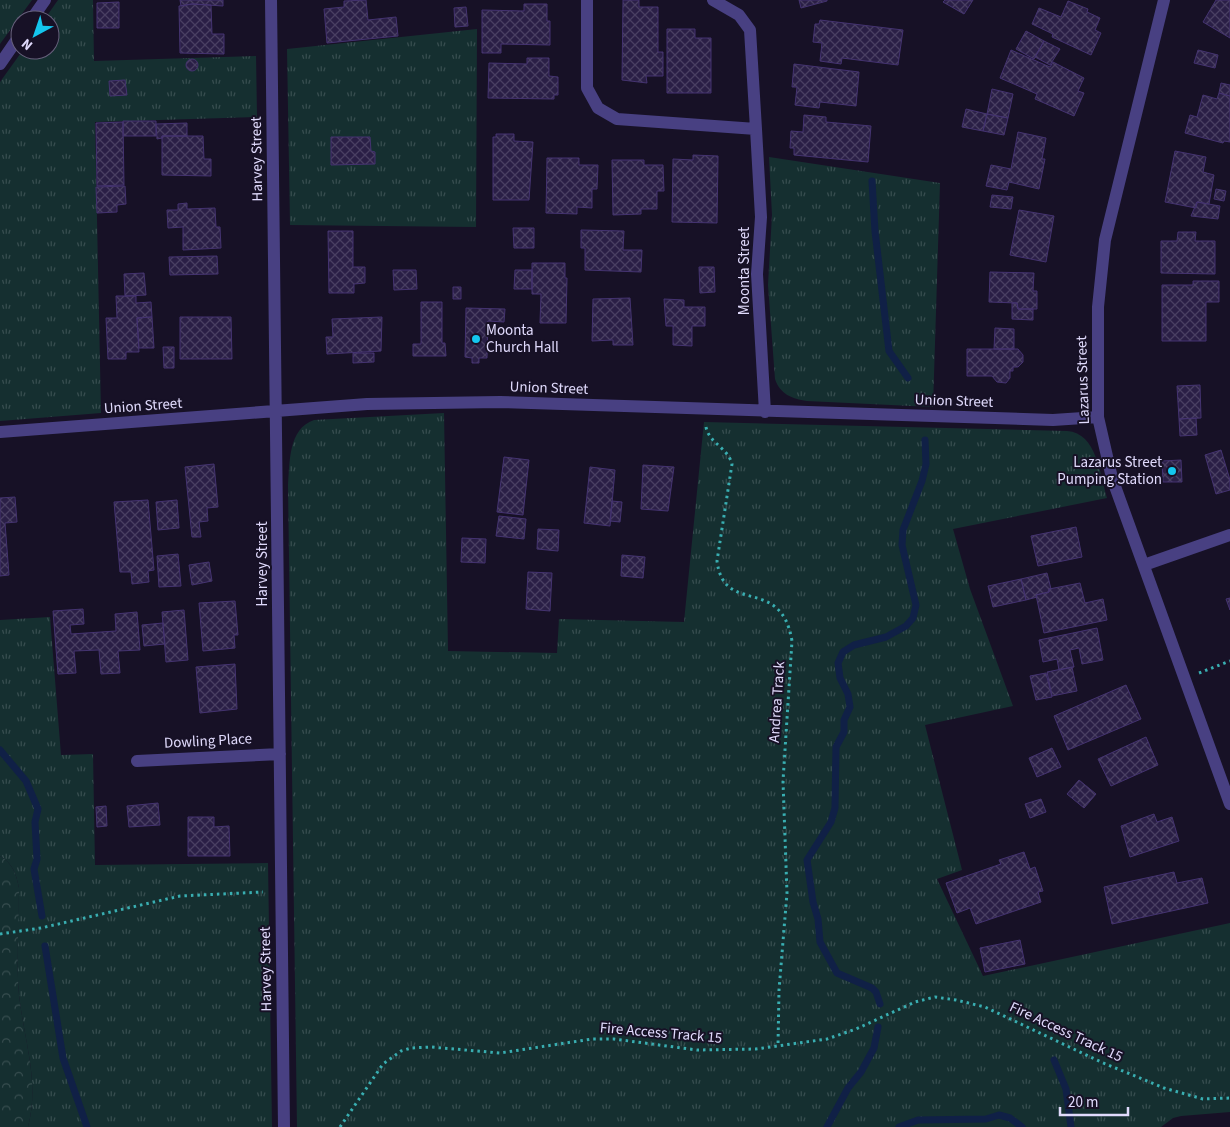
<svg xmlns="http://www.w3.org/2000/svg" width="1230" height="1127" viewBox="0 0 1230 1127" font-family="'Source Sans 3',sans-serif">
  <style>
    .grass { fill: url(#grass-tufts) }
    .forest { fill: url(#forest-crowns) }
    .lines { fill: none; stroke-linecap: round; stroke-linejoin: round }
    .stream { stroke: #102046; stroke-width: 7 }
    .building { fill: url(#building-cross-hatch); stroke: #443370 }
    .path { stroke: #39aeb1; stroke-width: 3; stroke-dasharray: 2.5 4; stroke-linecap: butt }
    .minor { stroke: #484082; stroke-width: 12 }
    .poi-dot { fill: #14c6ee; stroke: #171126; stroke-width: 2 }
    .labels { text-anchor: middle; dominant-baseline: central; stroke-width: 4; stroke-linejoin: round; paint-order: stroke }
    .street-label { font-size: 15px; fill: #e0dafc; stroke: #171126 }
    .poi-label { font-size: 15px; fill: #e0dafc; stroke: #171126; text-anchor: start }
  </style>
  <defs>
    <pattern id="grass-tufts" width="24" height="20" patternUnits="userSpaceOnUse" patternTransform="scale(1.25)"><rect width="24" height="20" fill="#152f30"/><path d="M3 7l-1-3M5 7V3M7 7l1-3M15 17l-1-3M17 17v-4M19 17l1-3" fill="none" stroke="#374d4f"/></pattern>
    <pattern id="forest-crowns" width="20" height="18" patternUnits="userSpaceOnUse" patternTransform="scale(1.25)"><rect width="20" height="18" fill="#152f30"/><path d="M2 6a3 3 0 1 1 6 0M12 15a3 3 0 1 1 6 0" fill="none" stroke="#374d4f"/></pattern>
    <pattern id="building-cross-hatch" width="8" height="8" patternUnits="userSpaceOnUse" patternTransform="scale(1.25)"><rect width="8" height="8" fill="#2a1f46"/><path d="M0 0l8 8M0 8l8-8" fill="none" stroke="#493f62"/></pattern>
  </defs>
  <rect width="100%" height="100%" fill="#171126"/>
  <!-- grass -->
  <path class="grass" d="M0,0H32L0,44Z
    M58,0H93L94,61L256,56L257,117L95,122L101,413L0,421V82L23,50H50V20H44Z
    M477,29L476,227L290,225L287,49Z
    M769,157L940,183L933,407L807,401C792,399 780,394 775,379L768,285L772,215Z
    M444,413L448,651L557,653L559,619L684,622L704,422L1067,431C1097,433 1100,475 1107,498L953,529L970,589L1013,706L925,725L962,870L937,879L983,976L1230,923V1112L1181,1116L1173,1118L1161,1127H297L288,485C290,462 288,429 314,420Z
    M50,617L61,755L93,754L95,865L268,863L272,1127H28C40,1082 24,1040 19,995C16,960 18,923 19,888C16,873 13,864 0,856V620Z"/>
  <!-- forest -->
  <path class="forest" d="M0,856C13,864 16,873 19,888C19,923 16,960 19,995C24,1040 40,1082 28,1127H0Z"/>
  <g class="lines">
    <!-- stream -->
    <path class="stream" d="M872,181L875,231L889,351L908,378
      M0,750L26,781L38,809L35,822L37,859L34,869L42,916
      M45,946L63,1058L87,1127
      M880,1004L876,992L872,988L837,973L820,942L818,919L813,902L807,860L831,822L835,808L836,747L844,732V720L850,707L848,694L840,678L838,663L843,652L854,645L886,637L906,626L913,618L916,605L902,545L903,530L922,481L926,464L925,440
      M1054,1060L1066,1089L1071,1127
      M827,1127L848,1088L861,1072L874,1048L878,1027
      M899,1127L918,1120L986,1119L999,1115L1010,1118L1022,1127"/>
  </g>
  <!-- building -->
  <path class="building" d="M180,0H223V6L192,4L181,6Z
    M366,0L368,20L396,17L398,36L327,43L324,9L344,7V1Z
    M623,0H639V7H658V52H663V76H646L647,83L622,80Z
    M799,0H827V1L801,8Z
    M945,0H973L964,14L943,2Z
    M1216,0H1230V38L1203,22Z
    M1068,1L1088,9L1087,12L1100,18L1095,30L1101,33L1091,55L1052,37L1053,34L1032,24L1039,8L1061,17Z
    M119,2V28H97V3Z
    M192,4L211,5L212,34H224V54L180,53L179,6Z
    M524,4H547V21H550V45L501,44V53H482V10L524,11Z
    M466,7L468,26L455,27L454,8Z
    M820,20L903,30L898,65L842,58L841,64L820,61L822,43L813,42L815,24H819Z
    M667,29H695V38H711V93H667Z
    M1026,31L1044,41L1034,59L1016,49Z
    M1044,41L1060,49L1050,65L1035,57Z
    M1011,50L1050,67L1053,62L1084,78L1078,91L1084,93L1074,116L1035,99L1037,94L1000,78Z
    M1198,50L1218,55L1215,68L1194,63Z
    M527,58H549V76L558,77V95H554V99L488,98L489,63L527,64Z
    M186 65a6 6 0 1 1 12 0a6 6 0 1 1-12 0Z
    M794,64L859,72L856,106L820,102L819,108L795,105L797,87H792Z
    M125,80L127,95L110,96L109,81Z
    M1221,83L1230,85V96L1219,93Z
    M992,89L1013,94L1008,118L987,114Z
    M1219,93L1230,96V142L1224,141L1223,143L1185,133L1190,115L1197,117L1203,95L1217,99Z
    M966,109L987,114L983,131L962,127Z
    M987,114L1008,118L1004,135L983,131Z
    M804,115L826,117V122L871,126L868,162L794,155V148H790L791,131L803,132Z
    M123,121H156V136H123Z
    M123,122L124,185L97,186L96,123Z
    M187,123V136H162V138L157,139L156,124Z
    M1018,132L1046,138L1042,159H1045L1039,189L1009,182L1007,190L986,186L991,165L1011,169Z
    M496,134H514V141L533,142L529,200H493V137H496Z
    M162,136H203L204,159H211V176L162,175Z
    M331,137H370L371,151L375,152V164L331,165Z
    M1175,151L1206,157L1203,172L1214,175L1209,204L1197,202L1196,208L1165,202Z
    M693,155L718,156L717,223L672,222L673,159L693,160Z
    M547,158H579V165H598L597,189H592V208L577,207V214L546,213Z
    M612,160H644V165H663L664,191H657V209H641V214L613,215Z
    M125,186L126,204L117,205V212L97,213L96,187Z
    M1216,189L1226,191L1224,201L1214,199Z
    M992,195L1013,197L1011,209L990,207Z
    M1197,202L1220,206L1218,219L1191,216Z
    M187,203V209L215,208L216,227H220L221,248L183,250V227L168,228L167,210H178V204Z
    M1019,210L1054,216L1046,262L1010,255Z
    M513,228H534V248H514Z
    M581,230L624,231L623,250H642L641,272L585,270V248H581Z
    M328,231H353V267H365V283L354,284V293H329Z
    M1178,232H1196L1195,241H1215V274L1161,273V241H1177Z
    M217,256L218,274L170,275L169,257Z
    M532,263H565V278H567L566,323H540L541,294H532Z
    M699,267H714L715,292L700,293Z
    M393,270H416L417,289L394,290Z
    M515,270H532V289H514Z
    M990,272L1034,273L1033,291H1037V309H1018L1017,303L989,302Z
    M144,273L146,295L125,296L124,274Z
    M1193,281H1219V302H1206V341H1162V285H1193Z
    M453,287H461V299H453Z
    M116,296H136V303L151,302L152,317L137,318L139,352H126V359H108L106,318H117Z
    M630,298L633,345H613V340L592,341L593,299Z
    M664,299L684,300V307H705V326H692V346L673,345V326H666Z
    M421,302H442V343H445L446,356H413V344H421Z
    M1012,303H1017L1018,309H1033V320L1012,319Z
    M466,308L505,309L504,322L488,321L487,358H479V363H472V358L465,357Z
    M152,317L154,348H139L137,318Z
    M180,317H231L232,359H180Z
    M382,317L381,351L327,354L326,337H333L332,319Z
    M995,328L1014,329V349H994Z
    M163,347H174V368H164Z
    M967,349H1018L1023,355V362L1018,367H1013V371H1010V378L1006,383L997,382L992,376H967Z
    M353,353H374V362L353,363Z
    M1200,385L1201,418L1179,419L1177,386Z
    M1196,418L1197,435L1180,436L1179,419Z
    M1221,450L1230,480V490L1216,494L1205,455Z
    M504,457L529,460L523,515L497,512Z
    M1181,460L1182,482H1163L1162,461Z
    M214,464L218,507L207,508L208,521L199,522L201,537H192L185,467Z
    M643,465L674,467L668,511L641,509Z
    M590,467L615,470L610,526L584,523Z
    M15,497L17,522L5,523L9,575L0,576V498Z
    M148,500L154,570L148,571L149,582L132,584L131,572H120L114,502Z
    M177,500L179,528L158,530L156,502Z
    M612,501L622,502L620,522L610,521Z
    M499,516L526,519L524,539L496,536Z
    M1076,527L1082,557L1038,566L1031,536Z
    M538,529L559,530L558,551L537,549Z
    M462,538L486,539L485,563L461,562Z
    M178,554L181,586L159,587L157,556Z
    M622,555L645,557L643,578L621,576Z
    M209,562L212,581L192,585L189,565Z
    M528,572L552,573L550,611L526,609Z
    M1047,573L1051,589H1049V592L1036,595L1037,597L1026,600L1021,579Z
    M1021,579L1026,600L993,607L988,586Z
    M1080,583L1085,603L1103,599L1107,620L1044,633L1036,595L1049,592V589Z
    M1230,598V610L1226,599Z
    M235,601L238,635H234L235,648L203,651L199,603Z
    M83,609L84,624L70,625L71,634L116,631L115,614L137,612L140,650L118,651L120,673L101,674L99,650L74,651L76,673L58,674L53,611Z
    M184,610L188,660L166,662L162,612Z
    M163,623L165,644L144,646L142,625Z
    M1097,628L1103,660L1082,664L1079,648L1070,650L1074,667L1059,670L1057,659L1043,662L1039,640Z
    M235,664L237,709L200,713L196,667Z
    M1072,667L1077,691L1052,696L1047,672Z
    M1046,673L1052,697L1036,700L1030,676Z
    M1126,685L1141,719L1068,750L1054,716Z
    M1146,737L1158,765L1111,786L1098,759Z
    M1052,748L1061,767L1037,777L1029,758Z
    M1079,780L1096,794L1084,808L1067,794Z
    M1041,799L1046,812L1030,818L1025,804Z
    M158,803L160,825L129,827L127,806Z
    M106,806L107,826L97,827L96,807Z
    M1154,814L1157,822L1172,817L1179,841L1130,857L1121,826Z
    M188,817H214V827L229,826L230,856H188Z
    M1024,852L1030,869L1035,867L1043,891L1038,892L1041,902L976,924L970,908L957,913L946,883L1001,864L999,860Z
    M1174,872L1177,883L1202,878L1208,903L1112,924L1104,887Z
    M1020,940L1025,964L985,972L980,948Z"/>
  <g class="lines">
    <!-- path -->
    <path class="path" d="M706,427C709,443 728,448 732,464L717,561C724,617 781,574 792,641L783,781L787,893L779,990L778,1046
      M1199,673L1230,661
      M0,934L41,928L180,896L263,892
      M340,1127L383,1064L401,1051L411,1048L431,1047L500,1053L592,1039H614L697,1050L756,1049L827,1039L856,1029L915,1002L935,997L956,1000L985,1007L1101,1062L1164,1088L1203,1099L1230,1098"/>
    <!-- minor -->
    <path class="minor" d="M271,0L284,1127
      M587,0V88L598,108L617,119L756,129L750,30L739,15L713,0
      M1164,0L1105,240L1098,307V417L1112,478L1230,804
      M31,20L45,0
      M0,64L20,35
      M756,129L761,217L757,274L765,412
      M0,432L367,404L500,402L1053,420L1098,417
      M1144,565L1230,535
      M137,761L280,754"/>
  </g>
  <!-- markers -->
  <g class="poi-dot">
    <circle cx="476" cy="339" r="5"/>
    <circle cx="1172" cy="471" r="5"/>
  </g>
  <g class="labels">
    <!-- street labels -->
    <g class="street-label">
      <text transform="translate(257 159) rotate(-91)">Harvey Street</text>
      <text transform="translate(744 271) rotate(-90)">Moonta Street</text>
      <text transform="translate(1083 380) rotate(-92)">Lazarus Street</text>
      <text transform="translate(549 388) rotate(2)">Union Street</text>
      <text transform="translate(954 401) rotate(2)">Union Street</text>
      <text transform="translate(143 406) rotate(-4)">Union Street</text>
      <text transform="translate(262 564) rotate(-90)">Harvey Street</text>
      <text transform="translate(777 702) rotate(-86)">Andrea Track</text>
      <text transform="translate(208 741) rotate(-3)">Dowling Place</text>
      <text transform="translate(266 969) rotate(-91)">Harvey Street</text>
      <text transform="translate(1066 1032) rotate(25)">Fire Access Track 15</text>
      <text transform="translate(661 1033) rotate(5)">Fire Access Track 15</text>
    </g>
    <!-- poi labels -->
    <g class="poi-label">
      <text x="486" y="330">Moonta<tspan x="486" dy="17">Church Hall</tspan></text>
      <text x="1162" y="462" text-anchor="end">Lazarus Street<tspan x="1162" dy="17">Pumping Station</tspan></text>
    </g>
  </g>
  <!-- north arrow -->
  <g transform="translate(35 35) rotate(220)"><circle r="24" fill="#171126" stroke="#67617c"/>
  <path d="M0-4L9 19L0 12L-9 19Z" fill="#14c6ee"/>
  <text y="-8" font-size="14" font-weight="bold" text-anchor="middle" fill="#e0dafc">N</text>
  </g>
  <!-- scale -->
  <path d="M1060 1107v8h68v-8" fill="none" stroke="#e0dafc" stroke-width="2.5"/>
  <text x="1068" y="1107" font-size="15" fill="#e0dafc" stroke="#171126" stroke-width="4" paint-order="stroke">20 m</text>
</svg>
